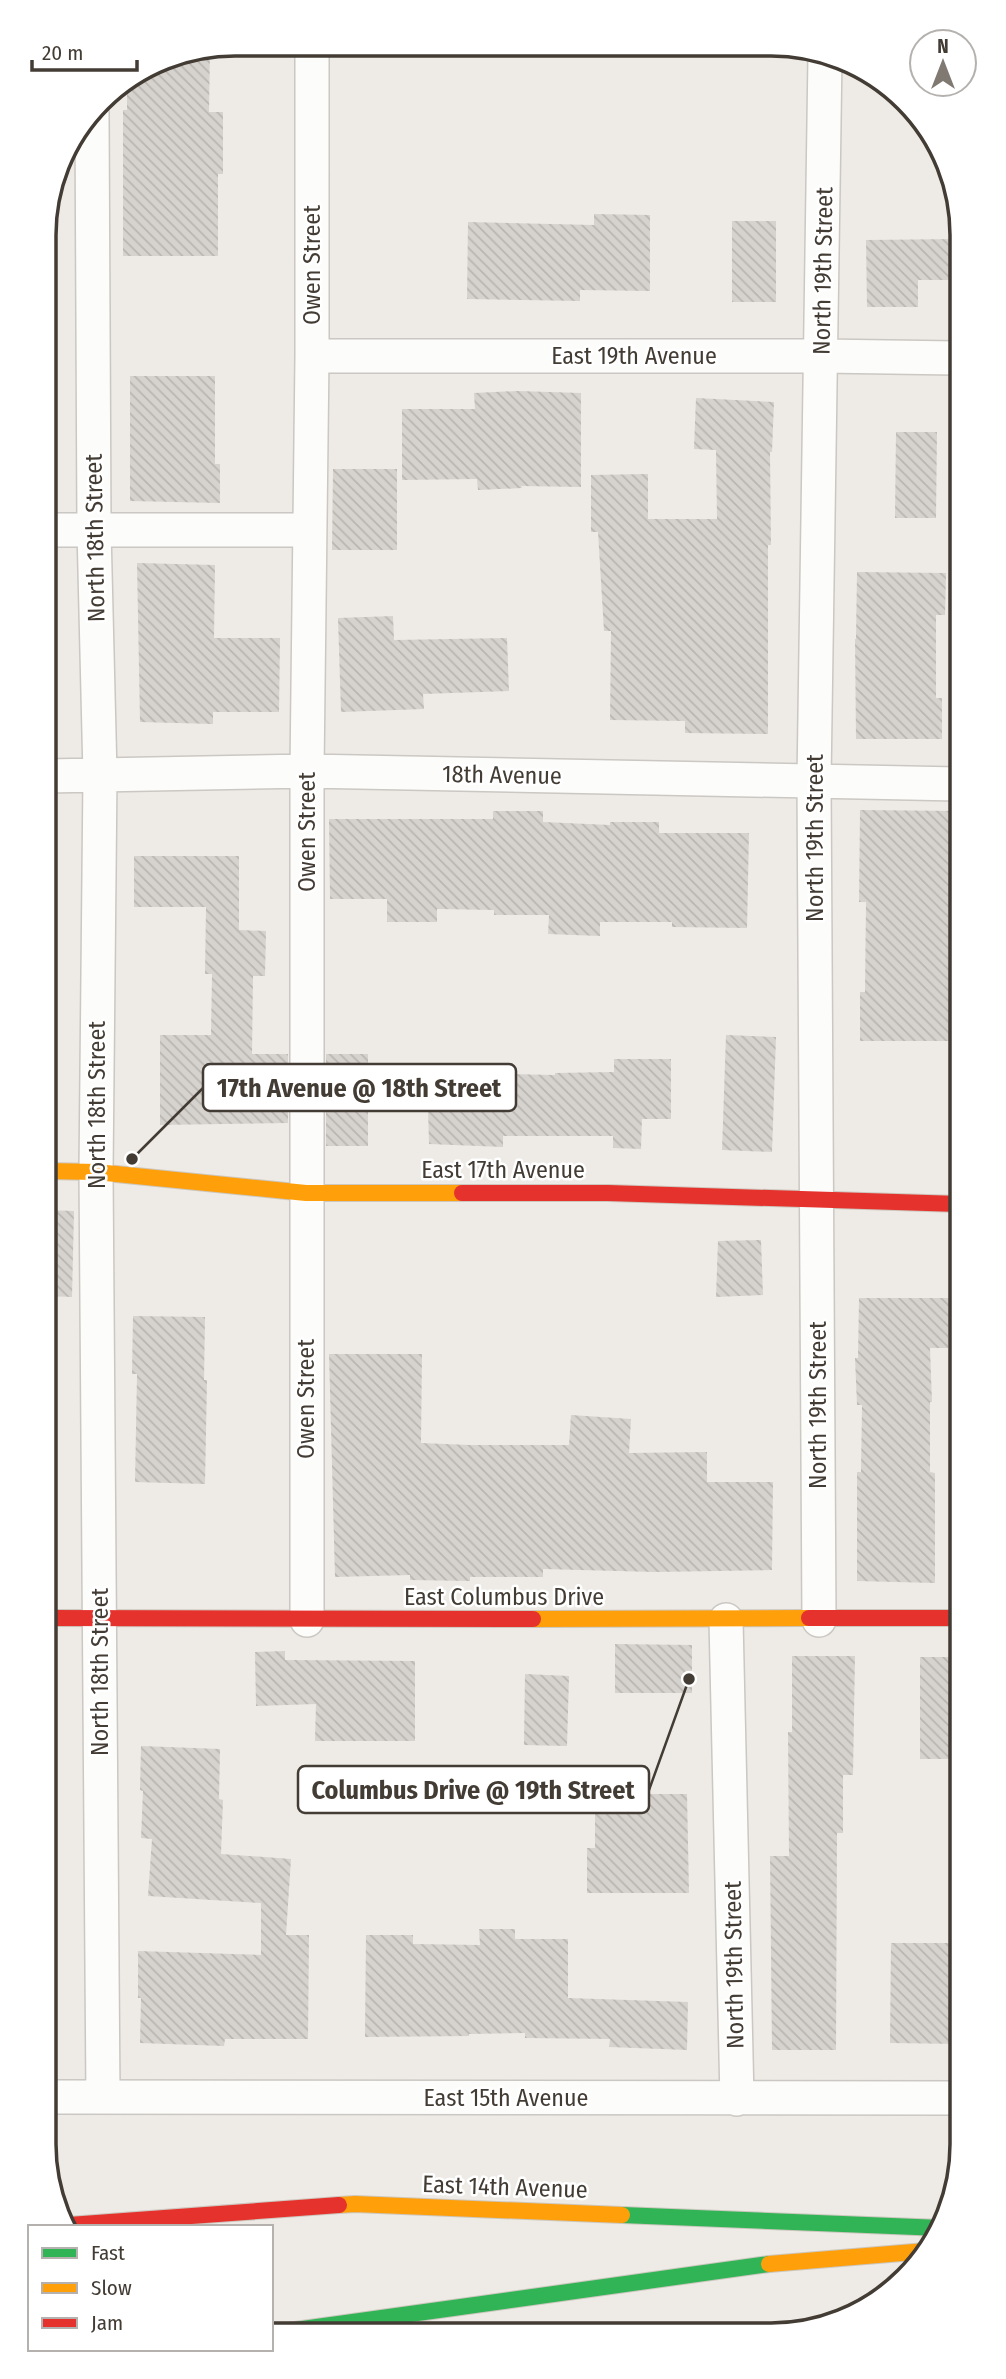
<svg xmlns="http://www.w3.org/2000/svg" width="1006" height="2379" viewBox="0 0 1006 2379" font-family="'Fira Sans Condensed',sans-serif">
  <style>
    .building { fill: url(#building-back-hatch) }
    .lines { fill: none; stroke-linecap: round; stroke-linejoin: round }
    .street-casing { stroke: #cbc7c2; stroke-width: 36 }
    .fast-casing { stroke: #cdc7be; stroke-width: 18 }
    .slow-casing { stroke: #cdc7be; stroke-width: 18 }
    .jam-casing { stroke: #cdc7be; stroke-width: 18 }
    .street { stroke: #fcfcfb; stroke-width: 33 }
    .fast { stroke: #30b455; stroke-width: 16 }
    .slow { stroke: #ff9f0a; stroke-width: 16 }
    .jam { stroke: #e5322d; stroke-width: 16 }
    .labels { text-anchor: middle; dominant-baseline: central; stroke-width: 5; stroke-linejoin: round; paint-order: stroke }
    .street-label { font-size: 24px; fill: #433c34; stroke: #fff }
    .rim { fill: none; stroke: #433c34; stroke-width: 3.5 }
    .leader { fill: none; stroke: #433c34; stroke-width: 2.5 }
    .callout-dot { fill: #433c34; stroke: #fff; stroke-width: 2.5 }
    .callout { fill: #fff; stroke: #433c34; stroke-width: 2.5 }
    .callout-label { font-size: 26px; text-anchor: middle; font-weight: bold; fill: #433c34 }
  </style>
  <defs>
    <pattern id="building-back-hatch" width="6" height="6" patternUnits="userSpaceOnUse" patternTransform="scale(1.75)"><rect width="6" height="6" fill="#d6d2cd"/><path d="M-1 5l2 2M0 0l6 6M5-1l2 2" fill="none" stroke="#b9b5b1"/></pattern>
  </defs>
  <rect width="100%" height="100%" fill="#eeebe6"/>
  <!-- building -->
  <path class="building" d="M210,49L209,112H223V174H218V256H123V110H127V80L162,58Z
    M594,214L650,215V291L580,290V301L467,299L468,222L594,225Z
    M732,221H776V302H732Z
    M956,239V280H918V307H867L866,240Z
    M130,376H215V464H220V503L130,501Z
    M518,391L581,393V487L521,486L522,488L478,490L477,479L402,480V409H475L474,393Z
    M696,398L774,402L772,452H770L771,545H768V734L685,733V721L610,720L611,631H604L598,532H591V475L648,474V519H717L716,450L694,449Z
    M896,432H937L936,518H895Z
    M333,469H397V550H332Z
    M137,563L215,565L214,638H280L279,712H213V724L140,722Z
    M857,572L946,573L945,615H936V698H942V739H856L855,639H856Z
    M393,616L394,640L507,638L509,691L423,694L424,709L341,712L338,618Z
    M860,810L958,811V976H950V1041H860V992H865L866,902H859Z
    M493,811H543V822L610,825V822H659V833H749L747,928L672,927V922H600V936L548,934L549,915H494V910L437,909V922H387V899H330L329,819H493Z
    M134,856H239V930L266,931L265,976H253L252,1054H288V1123L160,1125V1035H211L212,974H205L206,907H134Z
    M726,1035L776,1037L772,1152L722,1150Z
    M326,1054H368V1146H326Z
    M614,1059H671V1119H642L641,1149L613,1148V1136H503V1147L429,1144L427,1072L555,1075V1073L614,1072Z
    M47,1210L74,1211L72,1297L47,1296Z
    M761,1240L763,1295L716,1297L718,1241Z
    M859,1298H949L948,1348H930L932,1402H930V1472L935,1473V1583L857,1581V1472H861L862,1405H857L855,1358H858Z
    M133,1316L205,1317L204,1380H207L205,1484L135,1482L137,1374H132Z
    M329,1354H422L421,1443L470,1445H569L571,1415L631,1419L629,1453L707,1452V1482H773L772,1570L655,1572L543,1569V1577H470V1581L410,1580V1575L335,1577Z
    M615,1644L692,1645V1693H615Z
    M285,1651V1660L415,1661V1741H315L316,1704L256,1706L255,1652Z
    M792,1656H855L853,1775H843V1833H837L836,2050H772L770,1856H789L788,1732H792Z
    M920,1657H960L961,1759H920Z
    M525,1674L569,1676L567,1746L524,1745Z
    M141,1746L220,1749L219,1799L223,1800L221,1854L291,1859L286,1935H309L308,2039H225L224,2046L140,2043L141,1998H138V1951L261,1955V1903L148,1896L152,1839L141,1838L143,1791L140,1790Z
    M595,1794H687L689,1893H587V1848H595Z
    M479,1929H515V1939H568V1998L688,2002L687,2050L609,2047L610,2039L525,2038V2033L469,2034V2036L365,2037L366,1935H413V1944L480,1945Z
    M891,1943H961L962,2044L890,2043Z"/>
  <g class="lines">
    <!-- street casing -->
    <g class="street-casing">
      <path id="street" d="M92,113L94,530L100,775L96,1172L103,2097
        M312,356H822L956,358
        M45,530H308
        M46,776L307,771L958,784
        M307,1620V771L312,356V44
        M726,1620L737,2099
        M819,1620L814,781L825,56
        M50,2097L962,2098"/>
    </g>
    <!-- fast casing -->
    <g class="fast-casing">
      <path id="fast" d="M622,2215L941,2228
        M288,2331L769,2264"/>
    </g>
    <!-- slow casing -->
    <g class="slow-casing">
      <path id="slow" d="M47,1171L96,1172L306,1193H462
        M533,1619L809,1618
        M339,2205L355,2204L622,2215
        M769,2264L926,2251"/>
    </g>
    <!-- jam casing -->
    <g class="jam-casing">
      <path id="jam" d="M462,1193H608L959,1204
        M48,1618L533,1619
        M809,1618H960
        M69,2225L339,2205"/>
    </g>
    <!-- street -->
    <use href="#street" class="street"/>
    <!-- fast -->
    <use href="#fast" class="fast"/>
    <!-- slow -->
    <use href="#slow" class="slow"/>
    <!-- jam -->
    <use href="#jam" class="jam"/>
  </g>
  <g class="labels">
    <!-- street labels -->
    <g class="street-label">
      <text transform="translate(312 265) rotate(-90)">Owen Street</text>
      <text transform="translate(823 271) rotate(-89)">North 19th Street</text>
      <text x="634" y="356">East 19th Avenue</text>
      <text transform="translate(95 538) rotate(-91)">North 18th Street</text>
      <text transform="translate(502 775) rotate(1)">18th Avenue</text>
      <text transform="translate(307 832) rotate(-90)">Owen Street</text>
      <text transform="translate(815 838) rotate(-90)">North 19th Street</text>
      <text transform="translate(97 1105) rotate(-90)">North 18th Street</text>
      <text x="503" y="1170">East 17th Avenue</text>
      <text transform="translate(306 1399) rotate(-90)">Owen Street</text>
      <text transform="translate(818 1405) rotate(-90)">North 19th Street</text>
      <text x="504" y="1597">East Columbus Drive</text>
      <text transform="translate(100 1672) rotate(-90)">North 18th Street</text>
      <text transform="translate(734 1965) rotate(-91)">North 19th Street</text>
      <text x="506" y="2098">East 15th Avenue</text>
      <text transform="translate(505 2187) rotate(2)">East 14th Avenue</text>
    </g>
  </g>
  <!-- crop -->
  <path d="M0 0H1006V2379H0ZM235 56H771A179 179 0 0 1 950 235V2144A179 179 0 0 1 771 2323H235A179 179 0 0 1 56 2144V235A179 179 0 0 1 235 56Z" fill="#fff" fill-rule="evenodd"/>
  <path class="rim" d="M235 56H771A179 179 0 0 1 950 235V2144A179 179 0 0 1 771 2323H235A179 179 0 0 1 56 2144V235A179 179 0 0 1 235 56Z"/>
  <!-- callouts -->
  <path class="leader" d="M132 1159L203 1088M689 1679L649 1790"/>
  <g class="callout-dot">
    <circle cx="132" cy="1159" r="7"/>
    <circle cx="689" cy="1679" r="7"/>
  </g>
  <g class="callout">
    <rect x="203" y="1064" width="313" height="47" rx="7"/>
    <rect x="298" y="1766" width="351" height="47" rx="7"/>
  </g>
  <g class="callout-label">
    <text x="359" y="1097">17th Avenue @ 18th Street</text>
    <text x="473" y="1799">Columbus Drive @ 19th Street</text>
  </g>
  <!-- legend -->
  <rect x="28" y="2225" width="245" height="126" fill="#ffffff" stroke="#b4b1ae" stroke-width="2"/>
  <rect x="42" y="2248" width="35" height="10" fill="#30b455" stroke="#b4b1ae" stroke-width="2"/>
  <text x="91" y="2260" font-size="21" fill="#433c34">Fast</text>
  <rect x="42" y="2283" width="35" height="10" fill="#ff9f0a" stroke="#b4b1ae" stroke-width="2"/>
  <text x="91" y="2295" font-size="21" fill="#433c34">Slow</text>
  <rect x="42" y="2318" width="35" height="10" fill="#e5322d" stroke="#b4b1ae" stroke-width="2"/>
  <text x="91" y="2330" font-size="21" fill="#433c34">Jam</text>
  <!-- north arrow -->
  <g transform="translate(943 63)"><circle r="33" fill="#ffffff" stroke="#b4b1ae" stroke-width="2"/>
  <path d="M0-5L12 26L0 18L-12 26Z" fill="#7f7972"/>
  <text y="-10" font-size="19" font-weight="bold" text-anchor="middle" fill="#433c34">N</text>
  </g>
  <!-- scale -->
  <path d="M32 60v10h105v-10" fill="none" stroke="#433c34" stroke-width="3.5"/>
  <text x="42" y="60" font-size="21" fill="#433c34" stroke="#ffffff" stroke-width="5" paint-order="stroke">20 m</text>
</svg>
